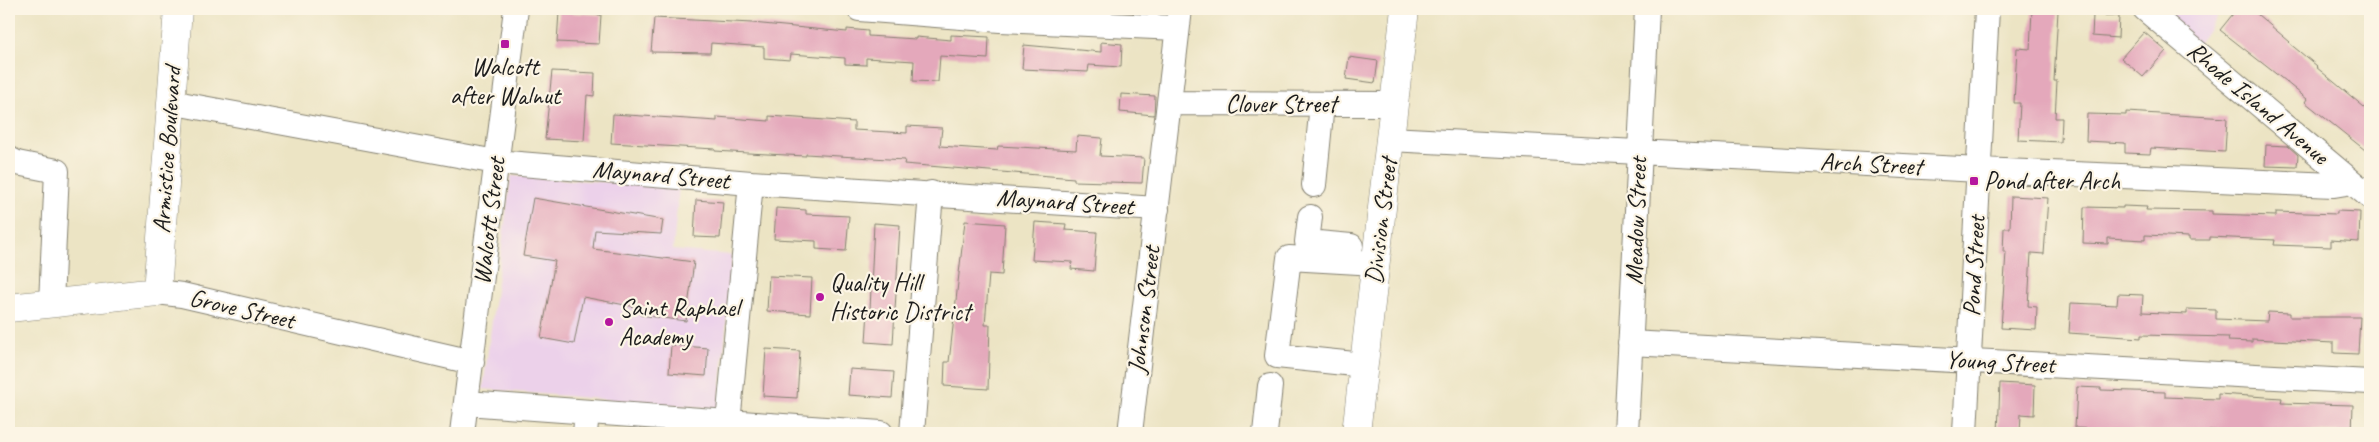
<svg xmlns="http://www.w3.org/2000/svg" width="2379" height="442" viewBox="0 0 2379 442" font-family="Caveat,sans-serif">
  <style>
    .built { fill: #ecd1ea }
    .building { fill: #e4a8bb }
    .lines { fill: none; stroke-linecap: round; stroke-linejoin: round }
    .minor-casing { stroke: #848070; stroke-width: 26 }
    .major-casing { stroke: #848070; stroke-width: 29 }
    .minor { stroke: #fff; stroke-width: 24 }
    .major { stroke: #fff; stroke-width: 28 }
    .poi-dot { fill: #b5179e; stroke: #fcf5e5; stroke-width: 2 }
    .labels { text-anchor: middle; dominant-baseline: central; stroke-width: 4.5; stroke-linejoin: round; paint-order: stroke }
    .poi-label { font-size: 25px; fill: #1c1c1c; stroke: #fcf5e5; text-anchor: start }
    .street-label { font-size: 25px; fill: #1c1c1c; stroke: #fcf5e5 }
  </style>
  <rect width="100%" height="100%" fill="#fcf5e5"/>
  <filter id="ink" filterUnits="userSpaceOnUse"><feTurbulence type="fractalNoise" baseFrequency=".02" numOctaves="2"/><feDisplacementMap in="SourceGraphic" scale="10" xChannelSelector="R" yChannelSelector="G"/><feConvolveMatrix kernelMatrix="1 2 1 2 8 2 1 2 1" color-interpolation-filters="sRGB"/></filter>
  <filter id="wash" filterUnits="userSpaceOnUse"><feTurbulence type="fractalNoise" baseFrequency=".0096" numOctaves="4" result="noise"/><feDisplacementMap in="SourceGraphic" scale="20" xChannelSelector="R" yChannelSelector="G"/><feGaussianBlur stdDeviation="1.12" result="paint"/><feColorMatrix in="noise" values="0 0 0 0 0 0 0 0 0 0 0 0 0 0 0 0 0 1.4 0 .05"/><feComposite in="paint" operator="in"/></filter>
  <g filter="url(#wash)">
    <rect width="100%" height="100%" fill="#ece4c4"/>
    <!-- built -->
    <path class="built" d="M2152,9H2223L2197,45Z
      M511,176L679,187L673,250L732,255L719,409L483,389Z"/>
    <g id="blocks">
      <!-- building -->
      <path class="building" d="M2237,9H2251L2290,42L2289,43L2317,66L2316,67L2370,112V154L2305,102L2307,99L2280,77L2220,30Z
        M2032,10L2058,11L2054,81H2057L2055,118H2062L2061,142L2018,140L2020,103H2014L2017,48L2030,49Z
        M559,12L601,15L599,44L557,42Z
        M2093,15L2119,16L2118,38L2092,36Z
        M654,18L752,23L847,32V29L868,31V36L916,39V37L951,40V35L989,37L988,59L940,56L938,82L913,81L914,61L866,58V65L845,64V58L791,54L790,60L764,58V47L711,43L710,53L651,52Z
        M2144,32L2166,51L2143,77L2121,58Z
        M1101,42L1122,44L1121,67L1089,65L1088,72L1022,69L1024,45L1101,52Z
        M1349,57L1378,61L1375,83L1346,79Z
        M552,71L595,73L594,96L587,95L584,141L545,139Z
        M1121,94L1155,96L1154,115L1120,112Z
        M2126,112L2227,118L2225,152L2151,148L2150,154L2125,153V143L2086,141L2087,114L2126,115Z
        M613,114L717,121V117L769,121V116L854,122V130L907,133V126L942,128L940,146L997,150L998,146L1076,150L1077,136L1102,138L1100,156L1144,158L1142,183L1074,181V178L904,164L905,160L806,154V156L748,153L715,151V149L611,143Z
        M2266,145L2288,146L2298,155L2297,167L2265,166Z
        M2011,196L2048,198L2044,254L2031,253L2028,306L2037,307L2036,330L2001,328L2006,252H2003L2004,228H2010Z
        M533,198L663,220L661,234L595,230L593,249L694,262L686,321L640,315L641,308L583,297L574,344L541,338L555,261L523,256Z
        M696,200L723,202L720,238L694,237Z
        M2123,206L2147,207L2146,210L2212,211V214L2276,216V212L2337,214V211L2360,212L2359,242L2331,240V247L2274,245L2275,240L2210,237V240H2189V237L2145,235V240L2108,238V244L2083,243L2084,207L2123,208Z
        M776,208L806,210V214L849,216L846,251L816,249V241L774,239Z
        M965,221L1005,224L1002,275L989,274L985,325H990L988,389L944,386L945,362H949Z
        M1035,222L1066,224L1065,230L1097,232L1094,271L1071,269L1072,262L1032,260Z
        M874,223L900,225L893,344L866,342L868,310H870Z
        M769,276L812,278L810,314L767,311Z
        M2118,294L2143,295L2142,312L2187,314V309L2216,310V319L2267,321L2268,312L2290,313V317H2360L2358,354L2334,353V343L2252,339V342L2228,341L2229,337L2141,335V338L2069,333L2071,303L2117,305Z
        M671,345L708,348L706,376L669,373Z
        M766,349L800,351L797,398L763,396Z
        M850,369L894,372L892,398L848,395Z
        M2000,383L2035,385L2034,415L2021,414L2020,433H1998Z
        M2077,387L2101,388V390L2165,392V397L2218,399V394L2282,398L2281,403L2353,405L2352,433L2280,430V433H2255L2209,430L2208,433H2184L2075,428Z"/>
    </g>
  </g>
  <g filter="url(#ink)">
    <use href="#blocks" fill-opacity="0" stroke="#848070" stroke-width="1"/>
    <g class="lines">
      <!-- minor casing -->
      <g class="minor-casing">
        <path id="minor" d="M859,9L1000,20L1177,28
          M2145,9L2370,197
          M170,102L496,162L751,183L1157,209
          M1169,103L1393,104
          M1390,139L1979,170L2334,185L2352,182
          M9,159L17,163L57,171L51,303
          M1314,185L1322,104
          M1310,217L1307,242L1351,246
          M157,292L182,295L472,362
          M1630,343L2370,382
          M1364,365L1277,356L1289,258L1376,263
          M466,403L881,433
          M728,423L751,183
          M462,433L516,9
          M585,433L587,412
          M912,433L931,193
          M1130,433L1180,9
          M1265,433L1270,386
          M1626,433L1647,9
          M1965,433L1987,9"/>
      </g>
      <!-- major casing -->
      <g class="major-casing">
        <path id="major" d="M9,308L157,292L178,9
          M1356,433L1405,9"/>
      </g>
      <!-- minor -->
      <use href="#minor" class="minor"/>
      <!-- major -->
      <use href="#major" class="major"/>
    </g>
  </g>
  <!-- markers -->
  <g class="poi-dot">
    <rect x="500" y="39" width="10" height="10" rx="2.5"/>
    <rect x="1969" y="176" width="10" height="10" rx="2.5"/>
    <circle cx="820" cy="297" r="5"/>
    <circle cx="609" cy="322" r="5"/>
  </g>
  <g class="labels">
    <!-- poi labels -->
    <g class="poi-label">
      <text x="505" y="67" text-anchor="middle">Walcott<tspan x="505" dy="29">after Walnut</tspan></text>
      <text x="1984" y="181">Pond after Arch</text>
      <text x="830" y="283">Quality Hill<tspan x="830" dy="29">Historic District</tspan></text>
      <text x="619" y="308">Saint Raphael<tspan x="619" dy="29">Academy</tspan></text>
    </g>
    <!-- street labels -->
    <g class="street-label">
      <text transform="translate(2258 103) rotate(40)">Rhode Island Avenue</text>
      <text x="1281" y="104">Clover Street</text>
      <text transform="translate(167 150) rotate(-86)">Armistice Boulevard</text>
      <text transform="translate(1871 164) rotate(3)">Arch Street</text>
      <text transform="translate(661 175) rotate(5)">Maynard Street</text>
      <text transform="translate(1065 202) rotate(4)">Maynard Street</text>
      <text transform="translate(489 221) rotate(-83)">Walcott Street</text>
      <text transform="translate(1381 221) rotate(-83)">Division Street</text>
      <text transform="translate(1636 221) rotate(-88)">Meadow Street</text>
      <text transform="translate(1974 266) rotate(-87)">Pond Street</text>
      <text transform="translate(242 309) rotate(13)">Grove Street</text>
      <text transform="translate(1144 310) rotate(-83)">Johnson Street</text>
      <text transform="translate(2000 362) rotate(3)">Young Street</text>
    </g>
  </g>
  <!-- margin -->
  <rect width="2379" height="442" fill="none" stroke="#fcf5e5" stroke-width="30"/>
</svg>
